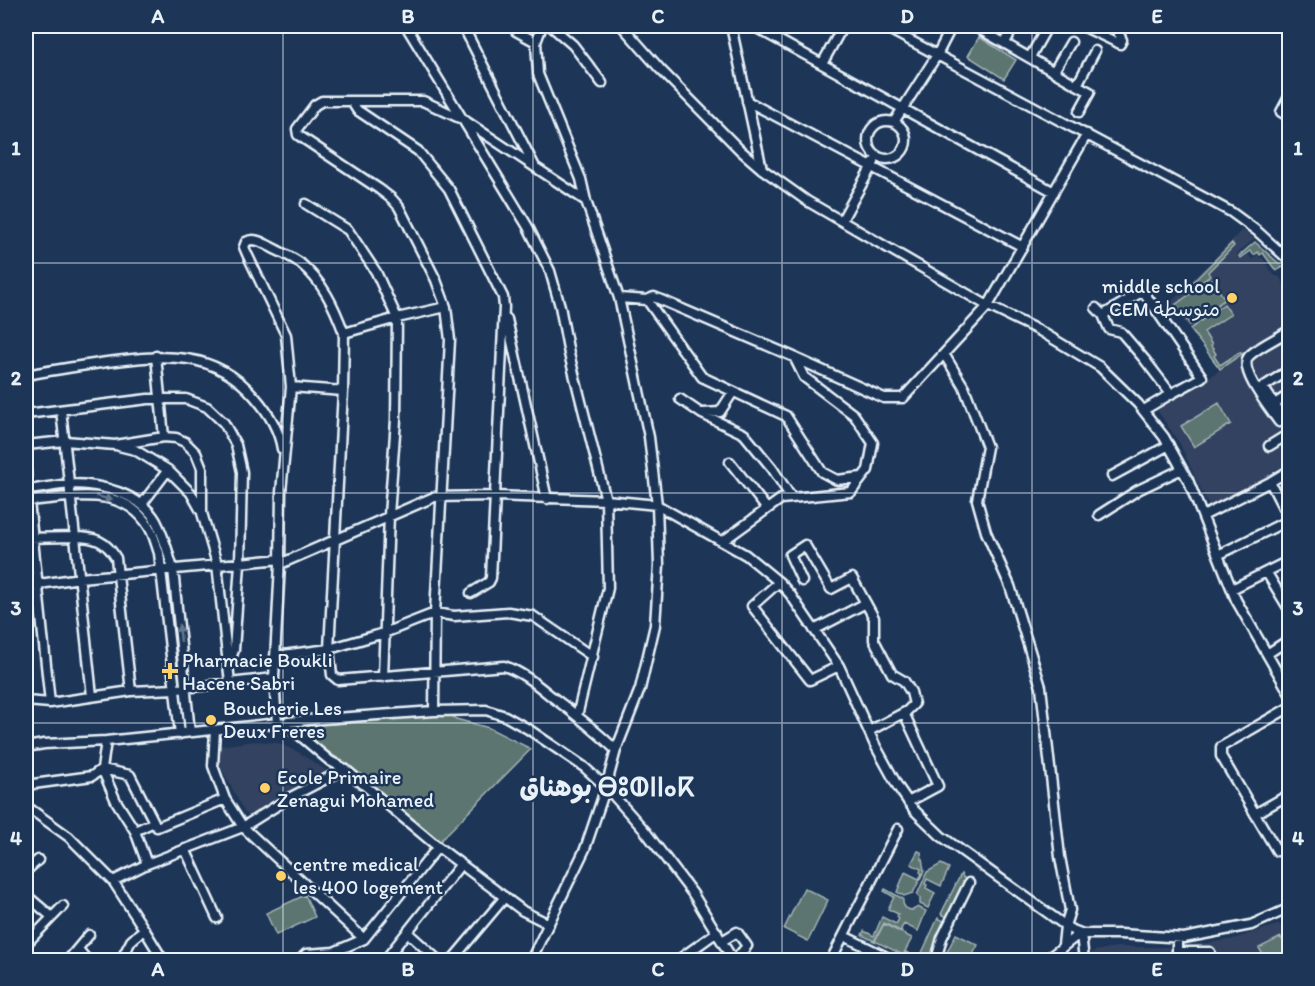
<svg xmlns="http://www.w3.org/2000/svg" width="1315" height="986" viewBox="0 0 1315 986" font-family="Itim,'Playpen Sans Arabic','Noto Sans Tifinagh',sans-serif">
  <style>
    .built { fill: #334260 }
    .green { fill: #5d7470; stroke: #a2b2b4; stroke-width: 1.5 }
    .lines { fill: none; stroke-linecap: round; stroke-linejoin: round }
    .street-casing { stroke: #e8f1f8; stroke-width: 13 }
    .street { stroke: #1d3557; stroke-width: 8 }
    .oneway { fill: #64778f }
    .grid { fill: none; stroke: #e8f1f8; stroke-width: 1.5; stroke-opacity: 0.55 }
    .poi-dot { fill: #ffd166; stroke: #1d3557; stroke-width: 2 }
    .labels { text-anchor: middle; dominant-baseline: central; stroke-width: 5; stroke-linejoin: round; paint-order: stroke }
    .poi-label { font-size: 20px; fill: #e8f1f8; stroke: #1d3557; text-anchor: start }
    .district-label { font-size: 26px; font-weight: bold; fill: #e8f1f8; stroke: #1d3557 }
    .neatline { fill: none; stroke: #e8f1f8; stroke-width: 2 }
    .grid-label { font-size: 20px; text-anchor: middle; font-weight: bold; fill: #e8f1f8 }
  </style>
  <rect width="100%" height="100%" fill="#1d3557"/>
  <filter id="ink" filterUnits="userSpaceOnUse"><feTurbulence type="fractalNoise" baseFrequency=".0167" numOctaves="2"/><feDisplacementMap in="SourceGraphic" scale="12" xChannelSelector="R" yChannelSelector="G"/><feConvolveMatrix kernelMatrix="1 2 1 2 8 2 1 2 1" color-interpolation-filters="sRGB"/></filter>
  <g filter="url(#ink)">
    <!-- built -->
    <path class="built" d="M1242,230L1254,239L1237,254L1240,259L1248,254L1252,259L1258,255L1260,258L1262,257L1274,275L1280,277L1289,294V462L1211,511L1180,444L1157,410L1220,370L1170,303Z
      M255,741L278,743L298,752L326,770L319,778L278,798L254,816L245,813L217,760L218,746Z
      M1280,924L1289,944V960H1083L1094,951L1115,947H1180L1233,939Z"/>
    <!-- green -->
    <path class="green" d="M979,37L1016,60L1004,79L968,56Z
      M1255,242L1283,267L1276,271L1263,253L1260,255L1258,252L1254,255L1250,251L1240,258L1239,256Z
      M1232,243L1234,246L1208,272L1210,276L1188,292L1186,289Z
      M1211,279L1225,299L1190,325L1175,305Z
      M1224,304L1231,314L1204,332L1212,345L1211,346L1216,354L1214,356L1220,365L1240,352L1242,354L1220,369L1190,329Z
      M1219,403L1231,424L1194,447L1181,426Z
      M449,714L456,719L489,728L531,749L438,843L347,765L293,727Z
      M918,851L921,852L924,871L913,893L904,896L897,892L905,872L919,879L922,874L920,872L921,869L911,864Z
      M941,864L949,868L941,886L927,879L925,884L927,885L926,888L935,893L928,908L920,904V898L917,895L927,872Z
      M961,874L966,881L947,917L941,914Z
      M804,888L828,900L808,941L784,929Z
      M885,889L903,899C902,906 906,910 913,910L918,907L926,911L918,931L904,924L901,929L902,932L884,923L874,941L862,935L864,931L874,936L882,917L896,924L899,919L897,917L898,914L888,909L894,897L884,891Z
      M305,895L315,917L276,935L266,913Z
      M938,918L944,921L938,934L930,960H908L903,958L906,952L917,958L920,957Z
      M884,924L912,938L903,955L875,941Z
      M956,934L978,945L970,960H943Z
      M1281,937L1289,953V960H1266L1259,948Z"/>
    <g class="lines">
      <!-- street casing -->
      <g class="street-casing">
        <path id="street" d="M406,26L528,227L550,271L560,306L569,354L606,500L608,588L577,716
          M463,26L535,167
          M514,26L516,31L536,42
          M551,26L573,45L602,83
          M622,26L660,69L740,150L762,169L807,201L988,306L1040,331L1100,367L1138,404L1164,437L1188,480L1236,600L1290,694
          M731,26L762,169
          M753,26L1054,192
          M883,26L1231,212L1257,231L1290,261
          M974,26L1077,85L1095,51
          M1082,26L1120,44L1122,40L1115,26
          M1005,43L1014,26
          M1030,57L1046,29
          M822,64L843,26
          M1054,71L1071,42
          M1077,85L1090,92L1079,112
          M1290,95L1281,112L1286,115L1290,107
          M747,101L1023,247
          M352,102L357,110L418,151L449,189L503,297L504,307L491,578L489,582L471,593
          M868 140a19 19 0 1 1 38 0a19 19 0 1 1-38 0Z
          M894,122L937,55L952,26
          M306,204L348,230L376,272L397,318L344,333L343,391L329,649L332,675L338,680L504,666C522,672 536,684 551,696C574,713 595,730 616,750
          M842,220L874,162
          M619,298L647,300L654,297L794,357L804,377L854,415L873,443L868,470L851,492L781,499L723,541
          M647,300L702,377L786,416L822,472L837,480L862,477
          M1096,308L1103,315L1109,329L1121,332L1145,360L1171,394L1144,410
          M1103,315L1143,291L1202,377L1171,394
          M507,319L547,499
          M344,333C334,306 323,282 300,263C292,257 280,252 271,247C263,243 255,237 246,242L244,247L247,254L286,335L291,387L281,492L280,564L274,678L277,723L298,734L330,761L345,769L438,847L523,911L549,924
          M944,354L964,387L987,447L977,500L986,532L1010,586L1041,687L1060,857L1070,910L1065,926L1063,945
          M156,356L164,437
          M795,358L884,398H903L988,306L1087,134
          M1286,372L1263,387L1290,427
          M26,375C53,370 80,366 107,362C163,355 214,349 255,397C268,412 279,429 282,449
          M291,387L343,391
          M680,399L702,414L744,434L772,468L791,497
          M1270,407L1290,394
          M61,410L75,537C95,537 106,541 116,558L131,691
          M703,413L720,412L733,392
          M26,414L148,399H186L207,407L224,423L236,445L242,472L240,564L234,650L228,667
          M1284,419L1279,422C1271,410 1237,369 1249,356C1258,347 1278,338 1290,330
          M26,445L65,441L115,445L164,437L176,438L185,442L196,453L202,468V513L217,564L230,683
          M119,446L135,450L168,470L142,504
          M1269,446L1290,433
          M730,462L767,509
          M168,470L191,493L200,509
          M1290,470L1270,482L1290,521
          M26,471L27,490
          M1112,476L1169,445
          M26,490C41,489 56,485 71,484C101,484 141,494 156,521C164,536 168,552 173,569L190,732
          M26,501C68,499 122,482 149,527C154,535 156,545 159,553L180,734
          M29,501L50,703
          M1099,515L1138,490L1182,469
          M1203,516L1270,482
          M26,538L75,537L92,696
          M1218,555L1289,520
          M280,564L434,497L495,496L606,500L657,505L649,437L619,298L586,201L581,179L538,74L536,42L542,26
          M1267,573L1290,611
          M802,581L790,555L805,545L831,589L852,578L874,618V640L892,674L904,681L911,692L914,704L907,711L869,731
          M779,582L752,606L810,680L839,666
          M26,586L80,578L281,559
          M1232,589L1290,560
          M814,630L866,603
          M1267,654L1290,639
          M275,656L329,649L384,633L435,613L454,616L508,612L533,616L593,657
          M383,677L389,515L396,420L397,318L446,307
          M26,701L50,703L131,691L175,689L274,678
          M1290,707L1221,747V756L1277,851L1290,843
          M434,711L435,613L450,340L446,307L436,280L399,207L392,199L379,189L298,135L297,129L315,105L322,101H423L464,120L586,201
          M904,713L938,786L908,802
          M215,730L213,766L225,799L243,827L364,939
          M106,741L102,769L116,801L135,831L147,864
          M26,747L44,744L106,741L308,720L434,711L486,710L505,716L528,729L584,767L606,787L645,831L693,894L733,960
          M26,785L92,776L102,769L130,775L154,822L135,831
          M26,806L69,837L113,881L147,864L243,827L289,798L345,769
          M1255,814L1290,794
          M157,827L225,799
          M185,849L217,918
          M26,871L38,860
          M113,881L144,929
          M26,895L52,917
          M407,932L438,960
          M1081,934L1084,960
          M844,936L893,960
          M722,941L737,932L747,946L735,960
          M26,944L63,906
          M78,949L87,960
          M1178,952H1210V960
          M26,957L28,960
          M68,960L89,935
          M121,960L131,941L144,929L163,960
          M300,960L306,954L334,952L364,939L438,847
          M385,960L461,864
          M452,960L505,897
          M531,960L585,849L606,787L616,750L640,689L655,625L659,565L657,505L746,555L779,582L790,594L839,666L875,745L898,787L914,810L941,836L1070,929L1083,934H1120L1184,938L1251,925L1290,908
          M678,960L717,932
          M831,960L898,829
          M936,960L942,938L969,883
          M1046,960L1079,934
          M1177,960V938"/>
      </g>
      <!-- street -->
      <use href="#street" class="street"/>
    </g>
    <!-- one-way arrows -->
    <defs><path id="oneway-solid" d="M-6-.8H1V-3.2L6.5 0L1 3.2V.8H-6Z" transform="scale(1.5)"/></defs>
    <g class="oneway">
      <use href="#oneway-solid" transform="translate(104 498) rotate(15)"/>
      <use href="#oneway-solid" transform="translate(180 633) rotate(-96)"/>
    </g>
  </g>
  <!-- grid -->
  <path class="grid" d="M283,26V960M533,26V960M782,26V960M1032,26V960M26,263H1290M26,493H1290M26,723H1290"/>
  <!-- markers -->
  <g class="poi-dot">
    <circle cx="1232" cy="298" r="6"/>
    <path d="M167 662h6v6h6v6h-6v6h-6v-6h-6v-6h6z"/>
    <circle cx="211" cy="720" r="6"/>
    <circle cx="265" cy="788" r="6"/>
    <circle cx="281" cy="876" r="6"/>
  </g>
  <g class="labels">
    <!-- poi labels -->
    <g class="poi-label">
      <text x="1220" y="286" text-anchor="end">middle school<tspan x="1220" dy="23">CEM متوسطة</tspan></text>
      <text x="182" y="660">Pharmacie Boukli<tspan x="182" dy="23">Hacene Sabri</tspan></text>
      <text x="223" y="708">Boucherie Les<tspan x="223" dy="23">Deux Freres</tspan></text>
      <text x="277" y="777">Ecole Primaire<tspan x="277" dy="23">Zenagui Mohamed</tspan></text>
      <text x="293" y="864">centre medical<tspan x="293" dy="23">les 400 logement</tspan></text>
    </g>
    <!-- district labels -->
    <g class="district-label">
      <text x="607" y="787">بوهناق ⴱⵓⵀⵏⵏⴰⴽ</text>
    </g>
  </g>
  <!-- margin -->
  <rect width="1315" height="986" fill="none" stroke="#1d3557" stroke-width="66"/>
  <rect x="33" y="33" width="1249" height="920" class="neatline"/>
  <g class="grid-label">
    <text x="158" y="23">A</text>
    <text x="408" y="23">B</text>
    <text x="658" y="23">C</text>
    <text x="907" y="23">D</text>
    <text x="1157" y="23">E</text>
    <text x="16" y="155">1</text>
    <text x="1298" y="155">1</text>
    <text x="16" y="385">2</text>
    <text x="1298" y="385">2</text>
    <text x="16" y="615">3</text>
    <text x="1298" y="615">3</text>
    <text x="16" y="845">4</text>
    <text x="1298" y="845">4</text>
    <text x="158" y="976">A</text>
    <text x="408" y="976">B</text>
    <text x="658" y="976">C</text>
    <text x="907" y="976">D</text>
    <text x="1157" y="976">E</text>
  </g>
</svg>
